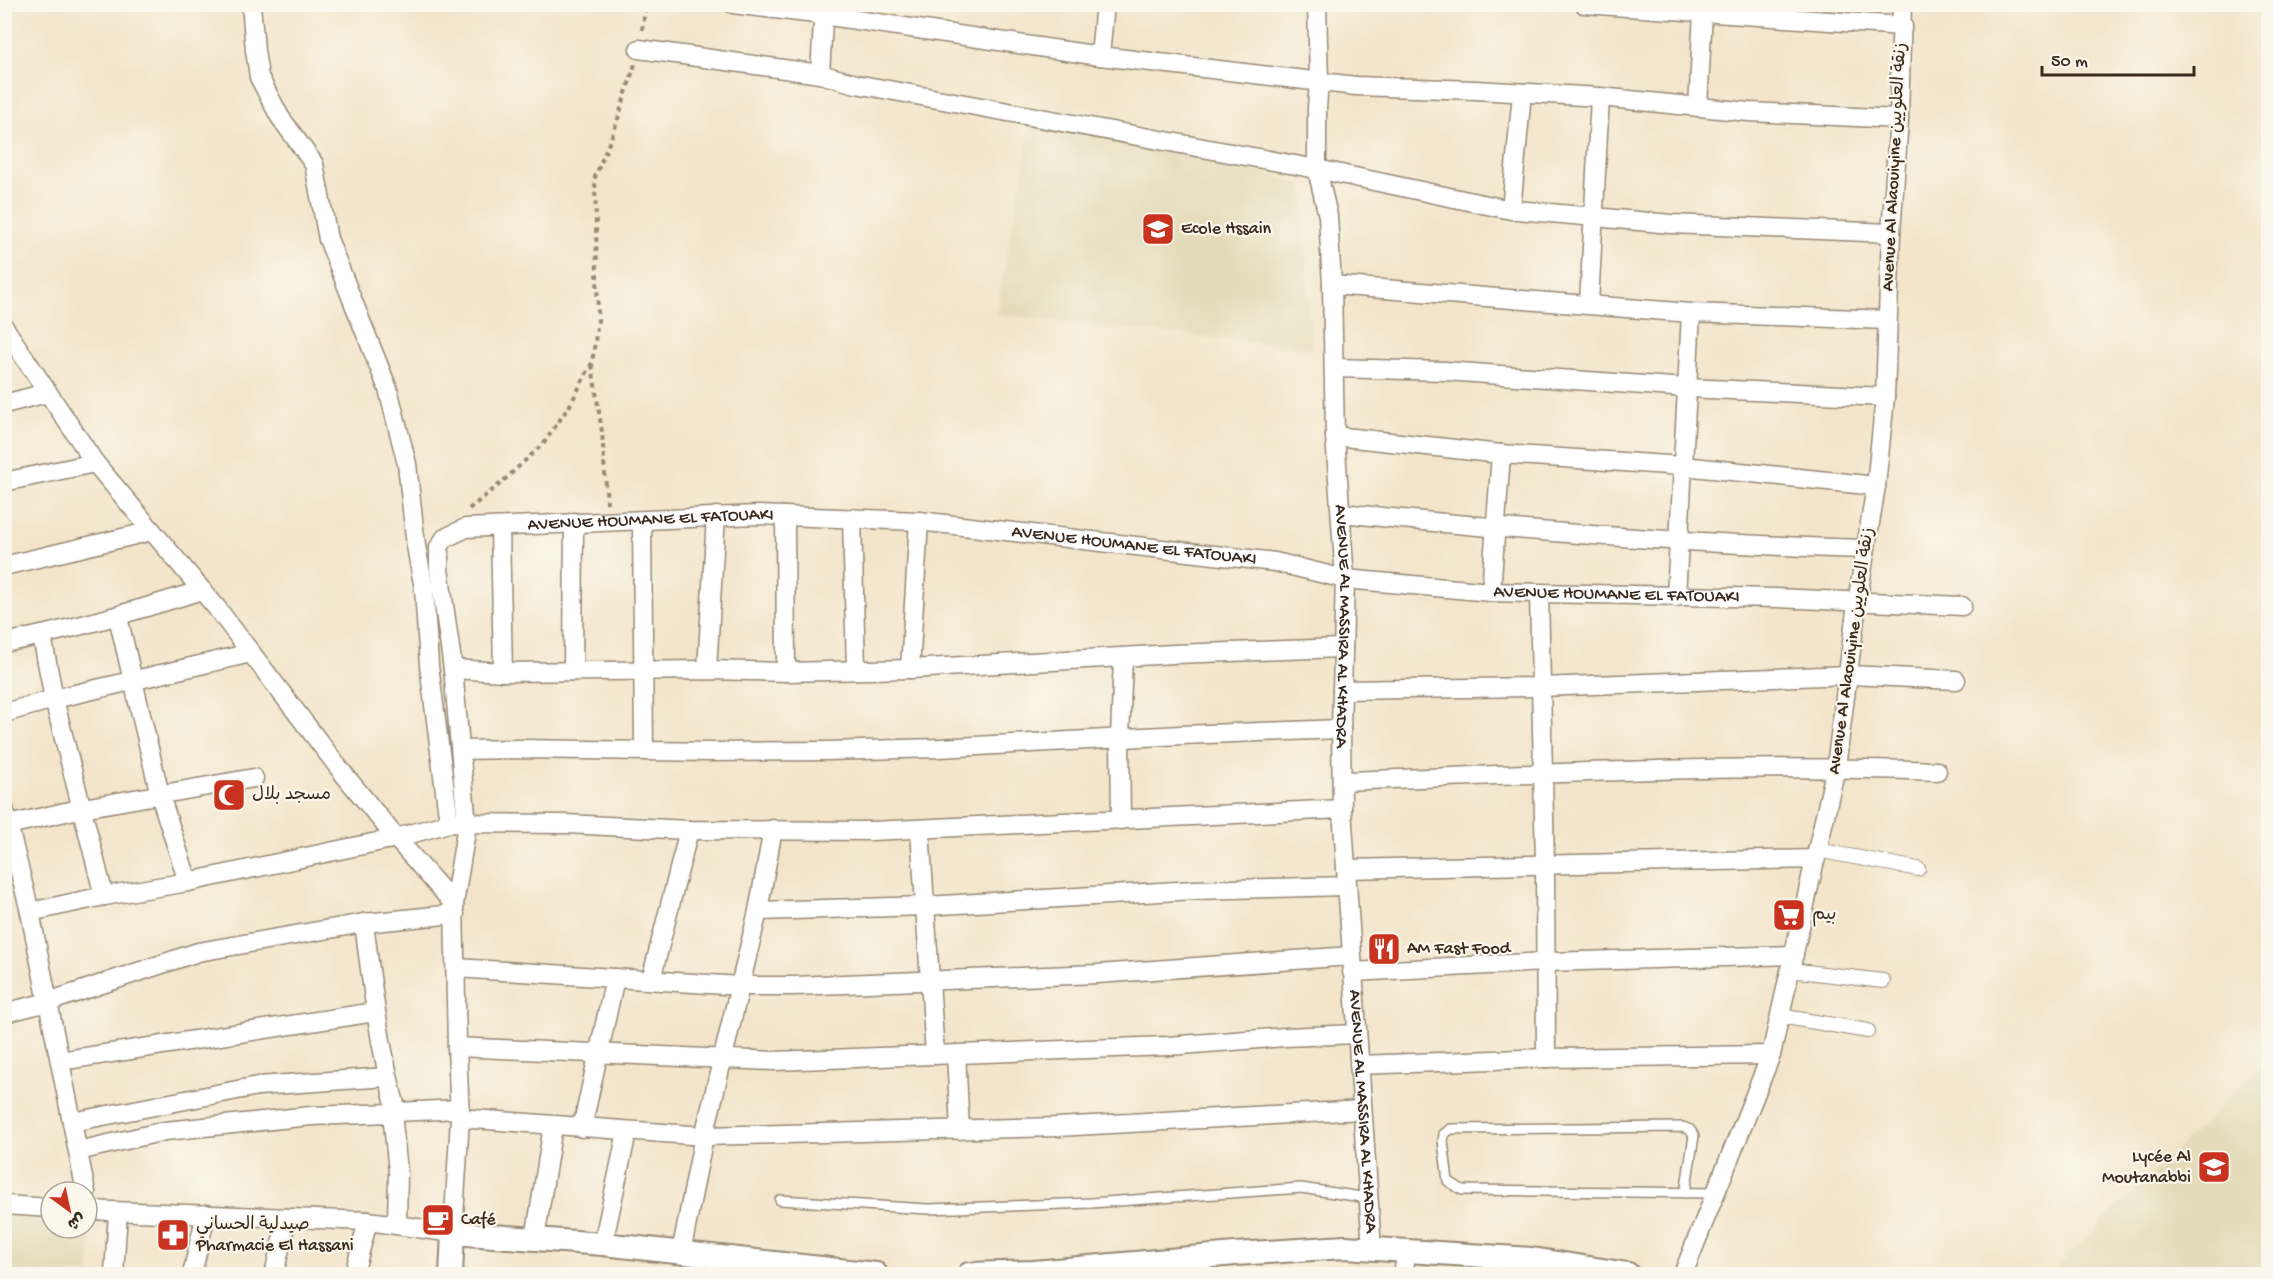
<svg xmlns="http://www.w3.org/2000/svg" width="2273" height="1279" viewBox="0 0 2273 1279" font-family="'Gochi Hand','Playpen Sans Arabic',sans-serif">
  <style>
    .built { fill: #e4dbba }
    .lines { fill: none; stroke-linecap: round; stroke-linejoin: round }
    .service-casing { stroke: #968874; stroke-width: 12 }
    .pedestrian-casing { stroke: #968874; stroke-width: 16 }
    .minor-casing { stroke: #968874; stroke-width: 21 }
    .tertiary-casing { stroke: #968874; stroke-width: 26 }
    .path { stroke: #968874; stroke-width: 4; stroke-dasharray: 4.5 4.5; stroke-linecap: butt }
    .service { stroke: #fff; stroke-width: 9 }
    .pedestrian { stroke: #fff; stroke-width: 14 }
    .minor { stroke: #fff; stroke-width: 18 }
    .tertiary { stroke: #fff; stroke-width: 22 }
    .labels { text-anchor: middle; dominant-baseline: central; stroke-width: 4.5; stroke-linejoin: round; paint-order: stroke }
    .street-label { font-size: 18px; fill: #3b2a1e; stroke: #fbf7ec }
    .poi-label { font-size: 18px; fill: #3b2a1e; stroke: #fbf7ec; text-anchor: start }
  </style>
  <rect width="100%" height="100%" fill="#fbf7ec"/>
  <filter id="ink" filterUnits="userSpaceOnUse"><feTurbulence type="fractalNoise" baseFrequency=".0167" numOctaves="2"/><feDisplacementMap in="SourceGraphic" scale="12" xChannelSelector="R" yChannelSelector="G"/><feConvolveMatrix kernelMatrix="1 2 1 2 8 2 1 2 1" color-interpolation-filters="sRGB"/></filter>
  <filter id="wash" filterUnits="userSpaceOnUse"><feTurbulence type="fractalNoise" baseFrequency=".008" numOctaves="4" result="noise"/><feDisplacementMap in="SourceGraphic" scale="24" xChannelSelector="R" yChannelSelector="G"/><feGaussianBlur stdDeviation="1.35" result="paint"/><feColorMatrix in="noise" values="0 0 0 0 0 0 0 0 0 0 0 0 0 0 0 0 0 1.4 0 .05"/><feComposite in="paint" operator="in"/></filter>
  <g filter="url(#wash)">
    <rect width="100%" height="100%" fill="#f2e5ca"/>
    <!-- built -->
    <path class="built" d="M1032,120L1303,183L1311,349L996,314Z
      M2268,1060V1274H2049Z
      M4,1212L51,1216V1228H87V1218L114,1220L91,1235L89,1274H5Z"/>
  </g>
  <g filter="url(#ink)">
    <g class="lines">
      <!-- service casing -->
      <g class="service-casing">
        <path id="service" d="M1685,1193L1694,1136L1690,1130L1683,1127L1451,1129L1444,1134L1443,1141L1448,1181L1462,1190L1716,1193
          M780,1200L928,1209L1091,1203L1301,1188L1368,1198"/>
      </g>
      <!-- pedestrian casing -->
      <g class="pedestrian-casing">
        <path id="pedestrian" d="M1817,850L1918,869
          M1790,970L1883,981
          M1780,1016L1868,1031"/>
      </g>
      <!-- minor casing -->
      <g class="minor-casing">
        <g id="minor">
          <path d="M251,4L255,50L259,77L280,117L314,164L328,239L388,389L407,464L416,546L424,589L429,665L449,823"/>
          <path d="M733,4L823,15L1100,56L1356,86L1476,90L1600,97L1749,112L1899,119"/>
          <path d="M824,4L820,74L856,84L1317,169L1506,209L1671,224L1891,233"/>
          <path id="s1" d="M1317,4L1319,82L1317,108V169L1328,216L1332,285L1335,436L1345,579L1341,729L1342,809L1372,1249"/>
          <path d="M1584,4L1903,26"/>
          <path d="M639,49L820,74"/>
          <path d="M1100,56L1105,4"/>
          <path d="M1698,107L1703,12"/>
          <path d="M1511,210L1522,93"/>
          <path d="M1332,285L1691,313L1887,320"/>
          <path d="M1589,304L1600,97"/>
          <path d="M4,327L95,463L216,607L342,772L396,838L454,904"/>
          <path d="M1334,368L1445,371L1687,388L1885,397"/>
          <path d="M4,404L47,393"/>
          <path d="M1335,436L1501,454L1683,466L1876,486"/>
          <path d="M4,482L95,463"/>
          <path d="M1341,513C1516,531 1690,544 1865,549"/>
          <path d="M785,516L786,672"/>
          <path d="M852,518L856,670"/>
          <path d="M642,521L644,750"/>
          <path d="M500,527L503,672"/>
          <path d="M4,566L152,531"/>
          <path d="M1491,592L1501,454"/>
          <path d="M1539,594L1545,864L1546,1058"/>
          <path d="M1676,597L1691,313"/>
          <path d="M118,617L160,795L188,882"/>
          <path d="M42,636L54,699L104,896"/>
          <path d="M4,643C72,630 136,611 202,590"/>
          <path d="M453,669L503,672L707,670L786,672L910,669L1174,654L1343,648"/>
          <path d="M910,669L919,521"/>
          <path d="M707,670L716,516"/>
          <path d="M573,671L574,522"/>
          <path d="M1342,690L1541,687L1849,675L1956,680"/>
          <path d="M4,713L54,699L251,653"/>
          <path d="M461,750L521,749L711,752L826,751L939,748L1181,735L1341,729"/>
          <path d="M1342,781C1540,774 1739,763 1937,771"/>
          <path d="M4,808L30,912L86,1192"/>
          <path d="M1121,820L1120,738L1123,657"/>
          <path d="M4,826L83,808L254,778"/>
          <path d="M920,830L935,1055"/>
          <path d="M1346,869L1816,859"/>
          <path d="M758,911L926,906L1194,890L1346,886"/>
          <path d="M30,912L104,896L188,882L396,838L449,823L566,824L689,830L871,831L1342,809"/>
          <path d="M364,923C372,987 380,1050 397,1112L392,1113L398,1172L397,1224"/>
          <path d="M456,968L740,986H794L1097,974L1351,956"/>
          <path d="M1352,972L1546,962L1794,955"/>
          <path d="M651,980L689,830"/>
          <path d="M4,1013L48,1002L198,952L364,923L455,914"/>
          <path d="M457,1047L774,1061L1168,1046L1285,1037L1357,1034"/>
          <path d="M956,1054L960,1130"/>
          <path d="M60,1061L375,1012"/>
          <path d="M1359,1065L1546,1058L1771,1055"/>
          <path d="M397,1112L460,1109"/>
          <path d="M460,1118L704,1136L1057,1127L1362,1110"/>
          <path d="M72,1122L258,1086L387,1077"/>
          <path d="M582,1128L615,978"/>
          <path d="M78,1151L165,1131L311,1116L392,1113"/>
          <path d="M4,1205L51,1208"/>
          <path id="s2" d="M87,1210L368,1221L453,1233L460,1118L457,1047L454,904L467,825L453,669L439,569V547L445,538L466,528L757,515L919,521L1275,562L1345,579L1491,592L1776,598L1962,606"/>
          <path d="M535,1239L553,1126"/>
          <path d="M603,1244L627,1132"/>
          <path d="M681,1253L704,1136L758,911L773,829"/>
          <path d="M114,1274L118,1212"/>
          <path d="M192,1274L206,1214"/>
          <path d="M274,1274L287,1218"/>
          <path d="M354,1274L368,1221"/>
          <path d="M1403,1274L1407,1251"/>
          <path d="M1683,1274L1771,1055L1836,767L1857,603L1876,486L1885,397L1891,233L1899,119L1902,4"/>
        </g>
      </g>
      <!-- tertiary casing -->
      <g class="tertiary-casing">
        <path id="tertiary" d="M451,1274L453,1233L603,1244L876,1274
          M969,1274L1034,1272L1235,1254L1345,1247L1532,1259L1628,1274"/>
      </g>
      <!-- path -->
      <path class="path" d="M642,30L646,4
        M592,365L602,432L607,503
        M469,509L500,484L544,443L570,405L592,363L598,320L595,177L615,128L635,64"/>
      <!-- service -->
      <use href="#service" class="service"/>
      <!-- pedestrian -->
      <use href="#pedestrian" class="pedestrian"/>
      <!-- minor -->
      <use href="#minor" class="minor"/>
      <!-- tertiary -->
      <use href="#tertiary" class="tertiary"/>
    </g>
  </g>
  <!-- icons -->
  <defs>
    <g id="school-square" transform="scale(1.725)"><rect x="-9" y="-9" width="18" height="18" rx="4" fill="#c8321e" stroke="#fbf7ec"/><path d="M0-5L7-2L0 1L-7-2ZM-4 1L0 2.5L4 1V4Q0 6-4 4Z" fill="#fff"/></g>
    <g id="mosque-square" transform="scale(1.725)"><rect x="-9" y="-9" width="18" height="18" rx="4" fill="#c8321e" stroke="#fbf7ec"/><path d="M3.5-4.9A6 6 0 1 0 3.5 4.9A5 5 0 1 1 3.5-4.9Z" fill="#fff"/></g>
    <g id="supermarket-square" transform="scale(1.725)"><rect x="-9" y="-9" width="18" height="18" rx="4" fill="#c8321e" stroke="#fbf7ec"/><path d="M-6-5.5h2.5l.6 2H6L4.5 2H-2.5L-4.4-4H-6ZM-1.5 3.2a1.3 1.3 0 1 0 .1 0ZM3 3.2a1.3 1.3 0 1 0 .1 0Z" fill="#fff"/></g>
    <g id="restaurant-square" transform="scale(1.725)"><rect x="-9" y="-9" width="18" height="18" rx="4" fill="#c8321e" stroke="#fbf7ec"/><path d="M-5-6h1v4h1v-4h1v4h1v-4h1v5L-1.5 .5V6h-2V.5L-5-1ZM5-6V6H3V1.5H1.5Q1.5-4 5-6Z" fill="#fff"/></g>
    <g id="cafe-square" transform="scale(1.725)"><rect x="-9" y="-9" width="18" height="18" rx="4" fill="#c8321e" stroke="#fbf7ec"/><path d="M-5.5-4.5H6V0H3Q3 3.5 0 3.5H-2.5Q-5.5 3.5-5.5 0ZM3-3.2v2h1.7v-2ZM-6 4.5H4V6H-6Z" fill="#fff"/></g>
    <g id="pharmacy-square" transform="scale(1.725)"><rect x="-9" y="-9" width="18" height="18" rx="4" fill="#c8321e" stroke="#fbf7ec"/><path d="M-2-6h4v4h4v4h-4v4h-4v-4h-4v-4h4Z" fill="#fff"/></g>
  </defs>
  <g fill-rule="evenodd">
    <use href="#school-square" x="1158" y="229"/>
    <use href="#mosque-square" x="229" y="795"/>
    <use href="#supermarket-square" x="1789" y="915"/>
    <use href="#restaurant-square" x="1384" y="949"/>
    <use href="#school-square" x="2214" y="1167"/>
    <use href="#cafe-square" x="438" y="1220"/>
    <use href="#pharmacy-square" x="173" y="1235"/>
  </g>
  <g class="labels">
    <!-- street labels -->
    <g class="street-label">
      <text transform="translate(1895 167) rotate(-87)">Avenue Al Alaouiyine زنقة العلويين</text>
      <text stroke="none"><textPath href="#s2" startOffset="1275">AVENUE HOUMANE EL FATOUAKI</textPath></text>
      <text stroke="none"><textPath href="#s2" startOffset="1760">AVENUE HOUMANE EL FATOUAKI</textPath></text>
      <text stroke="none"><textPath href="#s2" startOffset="2246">AVENUE HOUMANE EL FATOUAKI</textPath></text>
      <text stroke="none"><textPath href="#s1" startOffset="624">AVENUE AL MASSIRA AL KHADRA</textPath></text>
      <text transform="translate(1852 651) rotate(-82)">Avenue Al Alaouiyine زنقة العلويين</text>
      <text stroke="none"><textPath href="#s1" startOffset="1110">AVENUE AL MASSIRA AL KHADRA</textPath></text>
    </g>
    <!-- poi labels -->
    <g class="poi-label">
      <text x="1181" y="229">Ecole Hssain</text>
      <text x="252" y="795">مسجد بلال</text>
      <text x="1812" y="915">بيم</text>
      <text x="1407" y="949">AM Fast Food</text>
      <text x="2191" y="1157" text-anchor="end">Lycée Al<tspan x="2191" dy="21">Moutanabbi</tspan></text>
      <text x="461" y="1220">Café</text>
      <text x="196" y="1225">صيدلية الحساني<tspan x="196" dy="21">Pharmacie El Hassani</tspan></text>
    </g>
  </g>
  <!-- margin -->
  <rect width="2273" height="1279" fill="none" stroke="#fbf7ec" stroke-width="24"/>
  <!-- north arrow -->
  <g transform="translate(69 1210) rotate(147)"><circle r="28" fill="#fbf7ec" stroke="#aea59a" stroke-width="1.5"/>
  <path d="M0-4.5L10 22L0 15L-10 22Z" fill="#c8321e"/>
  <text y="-9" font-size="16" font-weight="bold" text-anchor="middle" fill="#3b2a1e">ش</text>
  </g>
  <!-- scale -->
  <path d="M2042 66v9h152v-9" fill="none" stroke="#3b2a1e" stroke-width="3"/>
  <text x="2051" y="66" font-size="18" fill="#3b2a1e" stroke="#fbf7ec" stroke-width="4.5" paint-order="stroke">50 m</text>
</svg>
